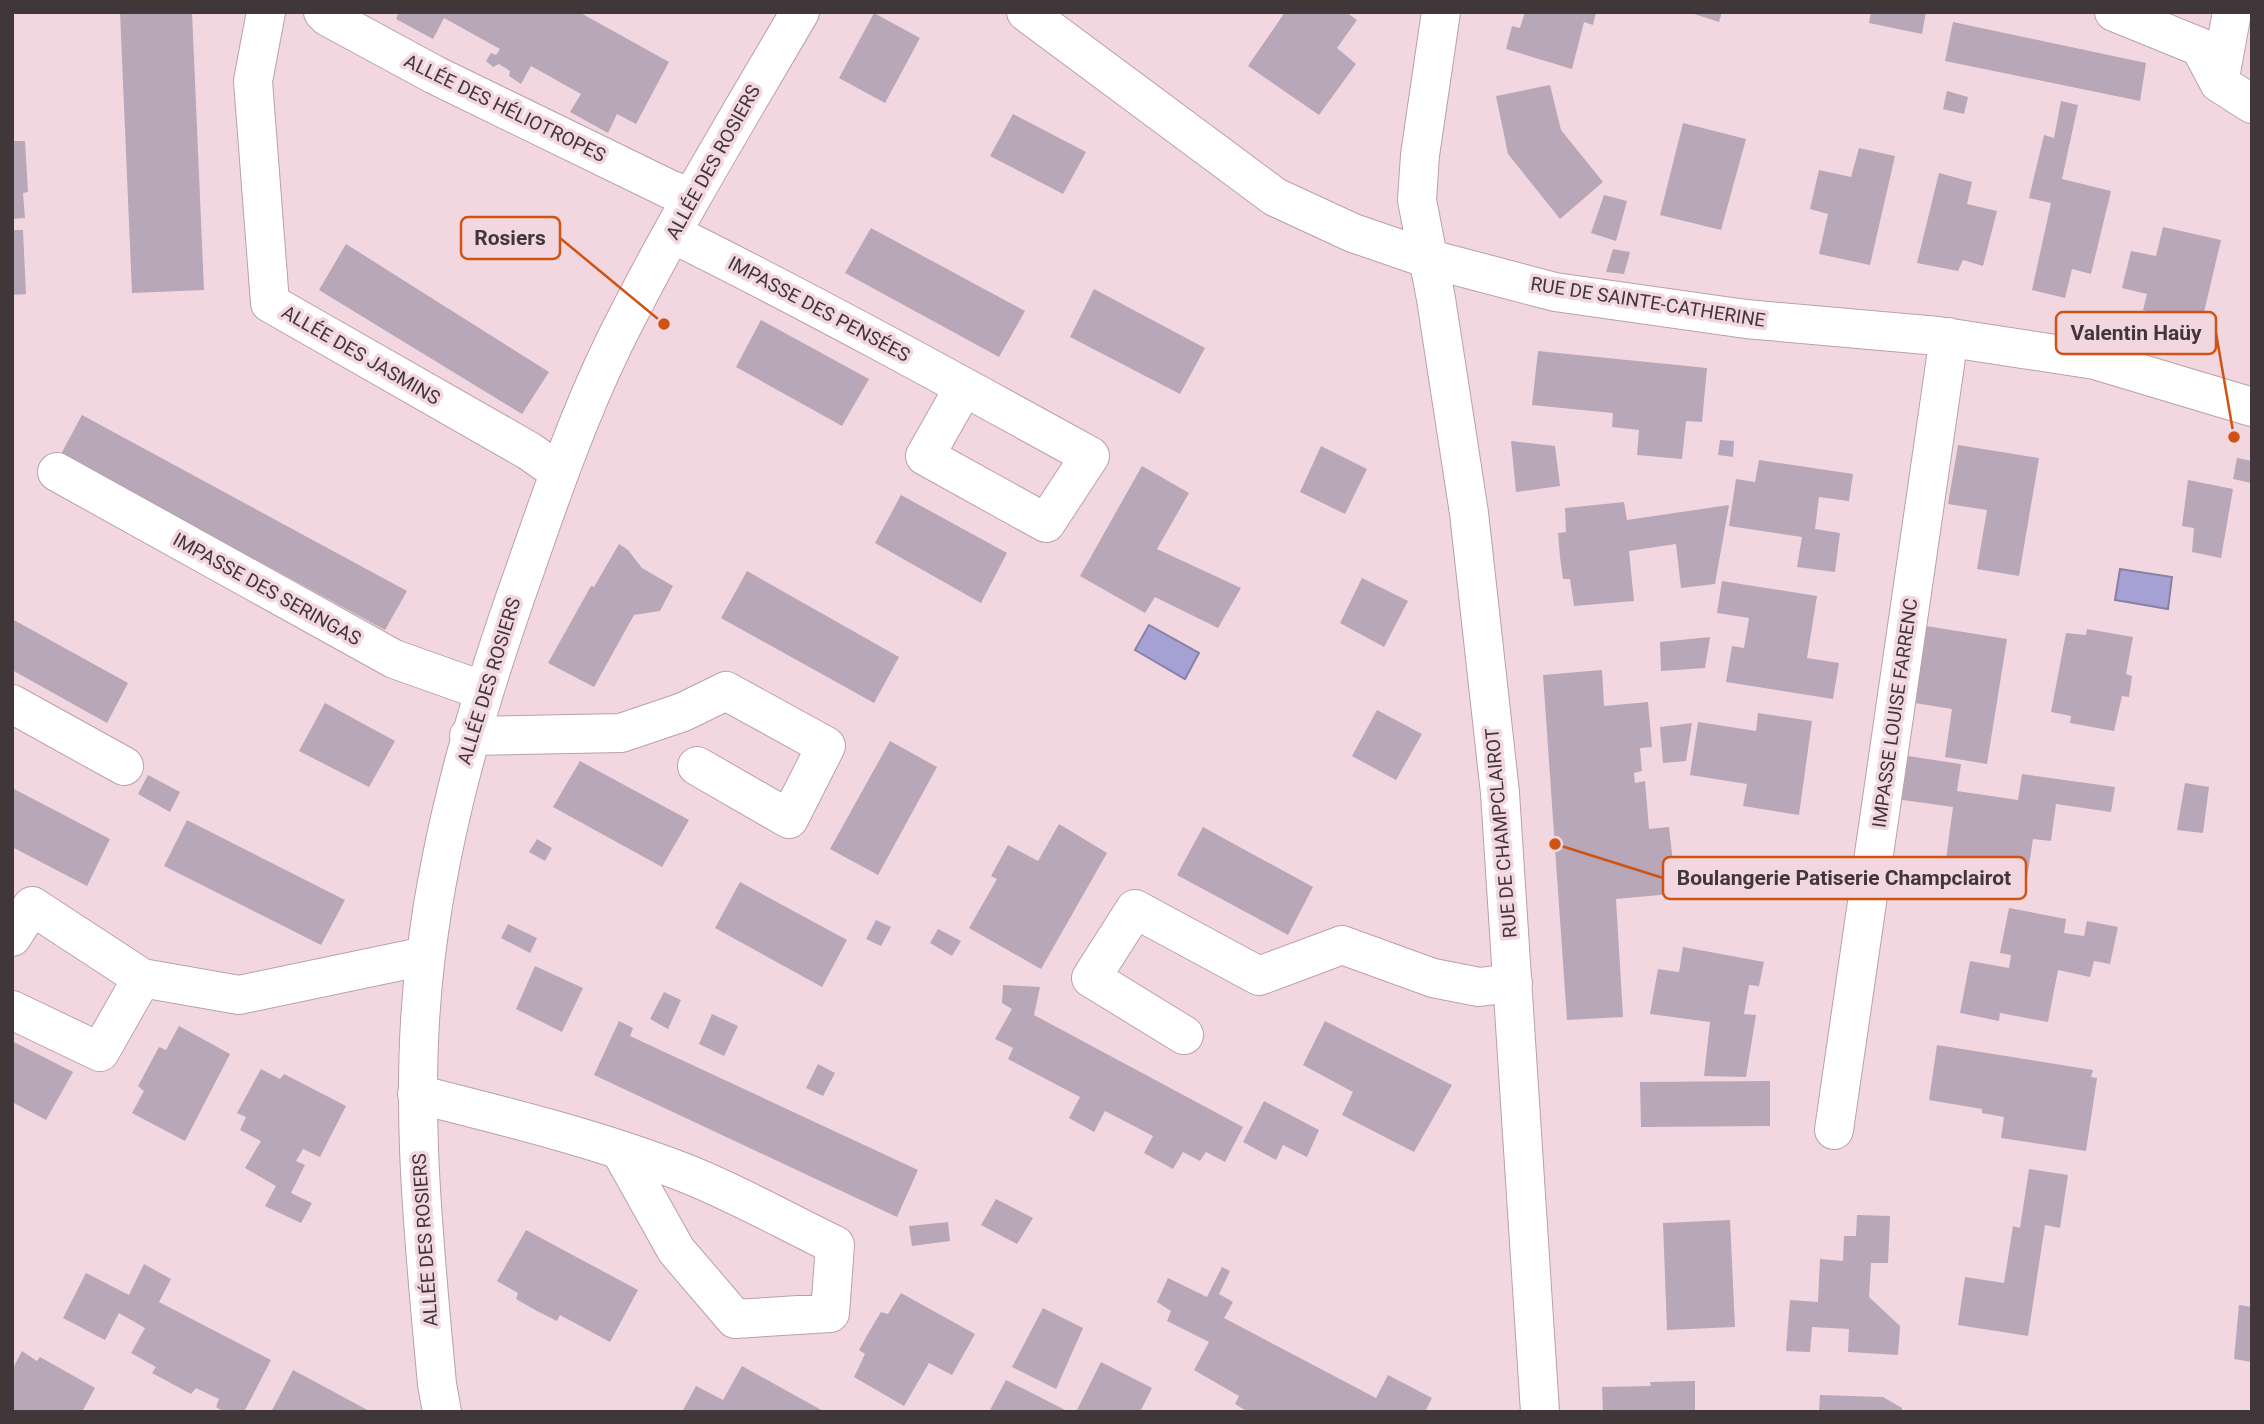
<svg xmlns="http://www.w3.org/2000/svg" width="2264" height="1424" viewBox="0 0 2264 1424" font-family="Roboto,sans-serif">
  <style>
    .water { fill: #a6a1d4; stroke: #8881a6; stroke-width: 2 }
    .building { fill: #b7a7b9 }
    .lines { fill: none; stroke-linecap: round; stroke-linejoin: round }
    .minor-casing { stroke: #baa0a8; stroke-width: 40 }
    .minor { stroke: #fff; stroke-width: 38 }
    .labels { text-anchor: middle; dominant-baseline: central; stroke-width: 7; stroke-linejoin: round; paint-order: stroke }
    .street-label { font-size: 19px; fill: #41363a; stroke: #f3d7e0 }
    .leader { fill: none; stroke: #cf5413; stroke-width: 2.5 }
    .callout-dot { fill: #cf5413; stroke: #f3d7e0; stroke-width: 2.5 }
    .callout { fill: #f3d7e0; stroke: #cf5413; stroke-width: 2.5 }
    .callout-label { font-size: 21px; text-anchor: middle; font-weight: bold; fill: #41363a }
  </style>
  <rect width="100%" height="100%" fill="#f3d7e0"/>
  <!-- water -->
  <path class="water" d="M2120,569L2172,577L2168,609L2115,600Z
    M1149,625L1199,653L1185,679L1135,650Z"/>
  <!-- building -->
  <path class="building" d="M120,12H192L204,290L132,293Z
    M399,12H579L669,62L636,124L617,114L608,133L570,112L581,94L531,66L521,84L509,76L510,71L499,64L493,67L486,61L491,53L496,55L500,49L444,18L433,39L396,19Z
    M1285,12H1346L1357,20L1337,48L1356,64L1319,115L1248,66Z
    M1525,12H1596L1593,25L1584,22L1572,69L1506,49L1512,26L1520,28Z
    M1688,12H1722L1719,22Z
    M1871,12H1926L1922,34L1869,23Z
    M874,13L920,38L885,103L839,78Z
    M1953,22L2146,63L2140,101L1945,61Z
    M1550,85L1561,130L1603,182L1560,219L1508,154L1496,96Z
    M1947,91L1968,97L1964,114L1943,109Z
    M2061,101L2078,105L2062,179L2111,191L2091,274L2072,269L2065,298L2032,290L2051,203L2029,198L2044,135L2054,138Z
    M1013,114L1086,152L1063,194L990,156Z
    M1683,123L1746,139L1721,230L1660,215Z
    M12,141H25L28,192L23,193L25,218L12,219Z
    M1859,148L1895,156L1870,265L1819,254L1828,214L1810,209L1819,170L1851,177Z
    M1939,173L1972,182L1967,204L1997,211L1983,266L1963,260L1958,271L1917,263Z
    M1604,195L1627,201L1616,241L1591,233Z
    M2163,227L2221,240L2201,325L2143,310L2147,294L2122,288L2131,251L2156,256Z
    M871,228L1025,311L999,357L845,273Z
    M12,230H23L26,294L12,295Z
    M346,244L549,372L522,414L319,290Z
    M1613,249L1630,252L1624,274L1606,272Z
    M1094,289L1205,348L1180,394L1070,337Z
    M761,320L869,379L842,426L736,367Z
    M1538,351L1707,368L1702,422L1686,421L1682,459L1637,455L1639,430L1612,427L1613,413L1532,405Z
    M82,415L407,591L385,630L61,454Z
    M1720,440L1734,441L1733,457L1718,455Z
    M1511,441L1555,446L1560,486L1516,492Z
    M1958,445L2039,458L2019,576L1977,569L1987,510L1948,504Z
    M1321,446L1367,469L1345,514L1300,492Z
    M2237,458L2252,461V483L2233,479Z
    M1759,460L1853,474L1849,501L1819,497L1815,529L1840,533L1835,572L1797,567L1802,537L1729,526L1736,479L1755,482Z
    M1142,466L1189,493L1157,549L1241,588L1218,628L1155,597L1145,613L1080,576Z
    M2188,480L2233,489L2221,558L2192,552L2194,528L2182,526Z
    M901,495L1007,553L981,603L875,543Z
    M1624,502L1627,520L1729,505L1715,584L1681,588L1676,544L1629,551L1634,601L1574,606L1570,579H1563L1560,557L1558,533L1566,532L1565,508Z
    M619,544L628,550L642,568L673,586L660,611L634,615L594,687L548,663L591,586L594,587Z
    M747,571L899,657L874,703L721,618Z
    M1362,578L1408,601L1384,647L1340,623Z
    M1722,581L1817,596L1807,658L1839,663L1833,699L1726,682L1732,646L1744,648L1749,618L1717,613Z
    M12,619L128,683L107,723L12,670Z
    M1926,626L2007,639L1987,764L1945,757L1952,709L1915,703Z
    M2087,629L2133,637L2126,674L2132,676L2129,697L2122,696L2114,731L2070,723L2071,716L2051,712L2066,633L2086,635Z
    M1710,637L1705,668L1661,671L1660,642Z
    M1602,670L1604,706L1648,702L1652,747L1640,748L1642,771L1634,773L1635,783L1645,781L1649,829L1669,827L1674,871L1671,894L1616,899L1623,1017L1567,1020L1543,675Z
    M325,703L395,741L369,787L299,751Z
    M1377,710L1422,734L1396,780L1352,756Z
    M1758,713L1812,721L1799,815L1743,806L1747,784L1690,775L1698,722L1756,731Z
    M1692,723L1686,761L1663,763L1660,727Z
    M890,741L937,767L878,875L830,849Z
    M1901,755L1961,764L1957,791L2018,800L2022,774L2115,787L2111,812L2056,804L2051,841L2033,839L2027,878L1945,867L1953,807L1896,799Z
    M580,761L689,820L662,867L553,807Z
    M148,775L180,792L170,812L138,794Z
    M2185,783L2209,787L2203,833L2177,830Z
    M12,788L110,839L87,886L12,847Z
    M187,820L345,900L321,945L164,866Z
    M1059,824L1107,853L1041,969L969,928L997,879L991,876L1008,845L1038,861Z
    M1203,827L1313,887L1288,935L1177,875Z
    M537,839L552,848L545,861L529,852Z
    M740,882L847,940L822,987L715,928Z
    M2009,908L2066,919L2064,933L2084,936L2087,921L2118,927L2110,964L2094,961L2090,977L2058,970L2048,1022L2000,1013L1999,1021L1960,1013L1970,961L2009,968L2011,955L2000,953Z
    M876,920L891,927L881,946L866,939Z
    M508,924L537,938L530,953L501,938Z
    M938,929L961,941L952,956L930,943Z
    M1683,947L1764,962L1759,986L1749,985L1744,1014L1756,1015L1746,1077L1704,1076L1710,1022L1650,1014L1658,969L1679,972Z
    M535,966L583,988L562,1032L516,1009Z
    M1003,985L1040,987L1034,1015L1243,1127L1225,1162L1206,1152L1200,1161L1183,1152L1173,1169L1144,1153L1153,1136L1105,1111L1094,1132L1069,1118L1080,1097L1008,1059L1013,1048L995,1039L1012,1009L1002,1003Z
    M664,992L681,1000L668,1029L650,1019Z
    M712,1014L738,1026L724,1056L699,1044Z
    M619,1021L633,1028L630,1036L918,1170L897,1217L594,1075Z
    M1325,1021L1452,1085L1414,1152L1342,1115L1353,1092L1303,1065Z
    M179,1026L230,1054L185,1141L132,1113L144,1091L138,1086L159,1047L166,1050Z
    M12,1041L73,1072L46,1120L12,1102Z
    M1937,1045L2093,1070L2091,1077L2097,1078L2086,1151L2001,1138L2004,1117L1982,1113V1109L1929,1100Z
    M818,1064L835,1073L823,1096L806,1088Z
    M261,1069L280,1079L284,1074L346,1106L320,1157L303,1149L296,1161L305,1165L291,1193L312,1203L301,1223L265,1206L276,1186L245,1168L261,1141L240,1130L246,1117L237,1113Z
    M1770,1081V1126L1641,1127L1640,1082Z
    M1264,1101L1319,1130L1307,1157L1283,1145L1276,1160L1243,1142Z
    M2029,1169L2068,1175L2060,1228L2045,1225L2028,1336L1958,1325L1965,1277L2004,1283L2013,1226L2020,1228Z
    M996,1199L1033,1218L1017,1244L981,1225Z
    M1857,1215L1890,1216L1888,1263H1871L1869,1297L1900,1326L1898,1355L1848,1352L1849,1329L1812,1327L1810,1352L1786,1351L1790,1300L1818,1302L1820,1259L1843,1261L1844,1236H1856Z
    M1730,1220L1735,1327L1667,1330L1663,1223Z
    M948,1222L950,1241L912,1246L909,1226Z
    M526,1230L638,1290L610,1342L560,1315L557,1321L537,1311L516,1299L518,1293L497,1281Z
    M144,1264L171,1279L159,1302L271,1360L244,1412H224L216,1407L219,1399L196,1388L191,1394L152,1373L156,1367L131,1353L145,1328L119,1313L105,1340L63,1318L86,1273L129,1295Z
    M1222,1267L1230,1271L1219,1294L1233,1302L1224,1318L1376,1398L1388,1375L1432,1398L1425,1412H1248L1235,1404L1239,1396L1194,1370L1209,1342L1167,1321L1171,1311L1157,1302L1168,1278L1207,1297Z
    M901,1293L975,1334L952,1375L929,1363L904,1406L854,1377L865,1354L859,1350L869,1332L881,1312L888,1314Z
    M2239,1305L2252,1307V1362L2234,1359Z
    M1043,1308L1083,1328L1056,1389L1012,1367Z
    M22,1351L37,1361L40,1357L95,1388L82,1412H12V1370Z
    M1101,1362L1152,1388L1140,1412H1076Z
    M742,1366L787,1391L825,1412H682L696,1386L723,1400Z
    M293,1370L336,1393L371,1412H271Z
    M1006,1380L1028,1391L1069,1412H989Z
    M1695,1381V1412H1603L1602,1387L1651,1386L1650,1382Z
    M1820,1395L1883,1397L1902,1408V1412H1819Z"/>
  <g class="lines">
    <!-- minor casing -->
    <g class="minor-casing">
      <path id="minor" d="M266,12L253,81L270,303L529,451L559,472
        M323,12L328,17L435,75L669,189L691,197
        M1026,12L1275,197L1353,233L1426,258L1555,292L1746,319L1938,336L2095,360L2252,407
        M1441,12L1420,155L1417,200L1436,299L1469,513L1500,793L1540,1412
        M2114,12L2200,47L2219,83L2252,104
        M2219,83L2232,12
        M673,234C814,304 952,380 1090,456L1046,523L925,456L964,387
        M57,472L394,659L484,691
        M12,704L124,766
        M469,736L621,733L683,712L726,691L826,746L789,819L697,766
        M12,937L32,906L142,978L239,995L425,956
        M12,1010L100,1052L142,978
        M1184,1035L1091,978L1135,909L1259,976L1342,945L1433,978L1479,987L1513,983
        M417,1094C508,1117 598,1139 685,1173C736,1193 785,1221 835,1245L830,1313L735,1319L676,1250L620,1150
        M1834,1130L1949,337
        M442,1412L437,1384C424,1241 408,1098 426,955C442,821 481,693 526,567C552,492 579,415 614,343C670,230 736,121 800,12"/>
    </g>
    <!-- minor -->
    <use href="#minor" class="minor"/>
  </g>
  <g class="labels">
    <!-- street labels -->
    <g class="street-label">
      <text transform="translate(505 108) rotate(26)">ALLÉE DES HÉLIOTROPES</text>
      <text transform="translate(713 162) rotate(-61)">ALLÉE DES ROSIERS</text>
      <text transform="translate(1648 302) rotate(9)">RUE DE SAINTE-CATHERINE</text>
      <text transform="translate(819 309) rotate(28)">IMPASSE DES PENSÉES</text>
      <text transform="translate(361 355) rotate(30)">ALLÉE DES JASMINS</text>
      <text transform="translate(267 589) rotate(29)">IMPASSE DES SERINGAS</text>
      <text transform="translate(489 681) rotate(-73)">ALLÉE DES ROSIERS</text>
      <text transform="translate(1895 713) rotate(-82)">IMPASSE LOUISE FARRENC</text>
      <text transform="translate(1501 833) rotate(-95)">RUE DE CHAMPCLAIROT</text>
      <text transform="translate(425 1240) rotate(-94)">ALLÉE DES ROSIERS</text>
    </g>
  </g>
  <!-- callouts -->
  <path class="leader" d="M664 324L560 238M2234 437L2216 333M1555 844L1663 878"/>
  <g class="callout-dot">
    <circle cx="664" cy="324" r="7"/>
    <circle cx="2234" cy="437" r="7"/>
    <circle cx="1555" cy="844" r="7"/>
  </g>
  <g class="callout">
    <rect x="461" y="217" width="99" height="42" rx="7"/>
    <rect x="2056" y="312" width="160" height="42" rx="7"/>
    <rect x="1663" y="857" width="363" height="42" rx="7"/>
  </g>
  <g class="callout-label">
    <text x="510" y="245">Rosiers</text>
    <text x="2136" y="340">Valentin Haüy</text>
    <text x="1844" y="885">Boulangerie Patiserie Champclairot</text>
  </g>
  <!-- border -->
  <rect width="2264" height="1424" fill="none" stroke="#41363a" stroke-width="28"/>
</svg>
